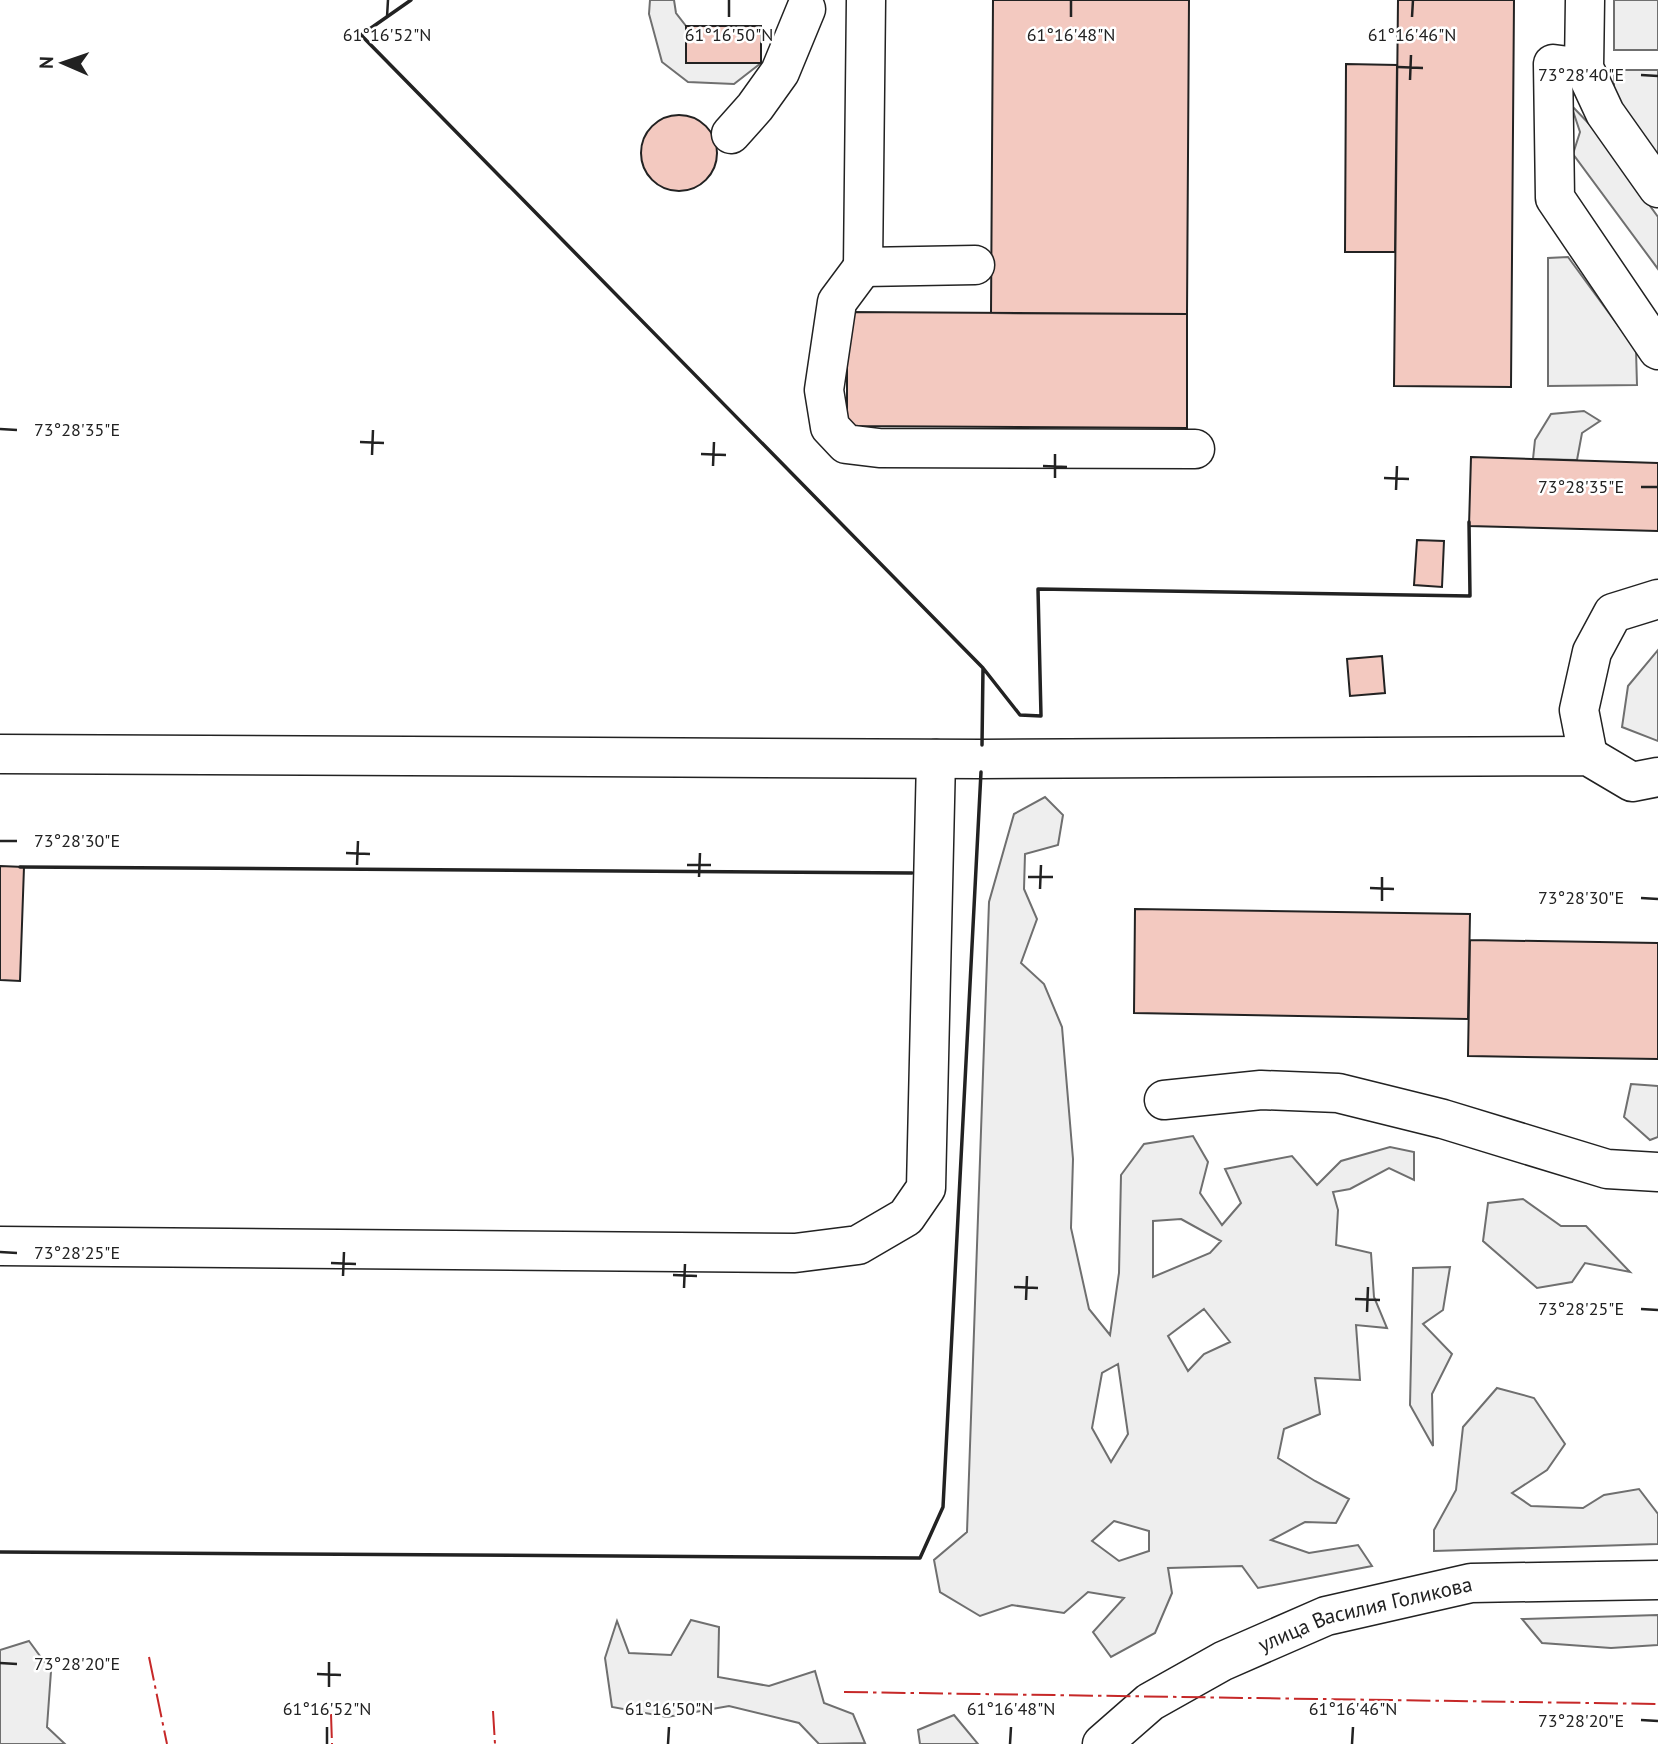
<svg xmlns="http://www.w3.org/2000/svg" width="1658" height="1744" viewBox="0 0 1658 1744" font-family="'PT Sans',sans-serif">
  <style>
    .green { fill: #eee; stroke: #6f6f6f; stroke-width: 2; fill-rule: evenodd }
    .building { fill: #f3c9c0; stroke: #222; stroke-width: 2 }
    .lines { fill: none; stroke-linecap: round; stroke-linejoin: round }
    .minor-casing { stroke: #222; stroke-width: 41 }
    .minor { stroke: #fff; stroke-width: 38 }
    .wall { stroke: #222; stroke-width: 3.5 }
    .power { stroke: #c62828; stroke-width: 2; stroke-dasharray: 24 5 3.5 5; stroke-linecap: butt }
    .ticks { fill: none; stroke: #222; stroke-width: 2.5 }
    .labels { text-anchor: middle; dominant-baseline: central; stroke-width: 5; stroke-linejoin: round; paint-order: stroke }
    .street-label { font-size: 21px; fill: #222; stroke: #fff }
    .ticks-label { font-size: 18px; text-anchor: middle; fill: #222; stroke: #fff; stroke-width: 5; stroke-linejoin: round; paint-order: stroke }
  </style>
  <rect width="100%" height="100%" fill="#fff"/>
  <!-- green -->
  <path class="green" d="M650,0H674L676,13L686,26L687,63H761L734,84L688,82L662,62L649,14Z
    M1614,0H1658V50H1614Z
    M1614,70H1658V168L1614,108Z
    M1571,105L1595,130L1658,217V269L1573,154L1580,132Z
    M1568,257L1636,350L1637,385L1548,386V258Z
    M1584,411L1600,421L1582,433L1577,460L1533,459L1535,440L1551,414Z
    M1658,650V741L1622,727L1628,686Z
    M1045,797L1063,815L1058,845L1025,854L1024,889L1037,919L1021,963L1044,984L1062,1027L1073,1159L1071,1228L1089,1309L1110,1335L1119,1273L1121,1175L1144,1144L1193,1136L1208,1162L1200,1193L1222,1225L1241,1203L1225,1169L1292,1156L1317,1185L1341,1161L1390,1147L1414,1152V1180L1389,1168L1350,1189L1333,1192L1338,1210L1336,1245L1371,1253L1374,1297L1387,1328L1356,1325L1360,1380L1315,1378L1320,1414L1284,1429L1278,1458L1315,1481L1349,1499L1336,1523L1305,1522L1271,1540L1309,1553L1358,1545L1372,1566L1258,1588L1242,1566L1168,1568L1172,1593L1155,1633L1111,1657L1093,1632L1124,1598L1088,1592L1064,1613L1012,1605L980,1616L940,1592L934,1560L967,1532L989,902L1014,814ZM1181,1219L1221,1241L1210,1253L1153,1277V1221ZM1204,1309L1230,1342L1204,1354L1188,1371L1168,1336ZM1118,1364L1128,1434L1111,1462L1092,1428L1102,1373ZM1114,1521L1149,1531V1551L1119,1561L1092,1541Z
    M1631,1084L1658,1086V1137L1650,1140L1624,1117Z
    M1523,1199L1561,1226H1586L1630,1272L1585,1263L1572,1282L1537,1288L1483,1241L1488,1203Z
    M1450,1267L1443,1310L1423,1324L1452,1354L1432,1394L1433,1446L1410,1405L1413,1268Z
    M1497,1388L1534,1398L1565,1444L1547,1470L1512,1493L1531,1506L1583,1508L1604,1495L1639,1489L1658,1514V1544L1434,1551V1530L1456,1490L1463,1427Z
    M1658,1615V1645L1611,1648L1542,1643L1522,1619Z
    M691,1620L719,1627L718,1677L769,1686L815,1671L824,1703L853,1714L865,1743L819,1744L799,1723L729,1706L667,1717L612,1707L605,1658L617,1621L629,1653L671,1655Z
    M29,1641L51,1671L47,1727L65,1744H0V1650Z
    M954,1715L978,1744H920L918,1730Z"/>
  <!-- building -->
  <path class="building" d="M993,0H1189L1187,314L991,313Z
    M1398,0H1514L1511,387L1394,386Z
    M686,26H761V63H686Z
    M1346,64L1397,65L1395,252H1345Z
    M641 153a38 38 0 1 1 76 0a38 38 0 1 1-76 0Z
    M847,312L1187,314V428L847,426Z
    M1471,457L1658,463V531L1469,526Z
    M1417,540L1444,541L1442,587L1414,585Z
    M1382,656L1385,693L1350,696L1347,659Z
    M0,866L24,867L20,981L0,980Z
    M1135,909L1470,914L1468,1019L1134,1013Z
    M1470,940L1658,943V1059L1468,1056Z"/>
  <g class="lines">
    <!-- minor casing -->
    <g class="minor-casing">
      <g id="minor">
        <path d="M866,0L863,267L975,265"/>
        <path d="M1585,0L1584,68L1605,113L1658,188"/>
        <path d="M1584,68L1553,64L1555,198L1658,350"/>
        <path d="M731,134L755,107L780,72L806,9"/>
        <path d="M863,267L837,302L824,390L830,427L846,444L879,448L1195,449"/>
        <path d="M0,754L981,759L1588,756L1632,782L1658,777"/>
        <path d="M1588,756L1579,710L1592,652L1613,613L1658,599"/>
        <path d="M1164,1100L1261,1090L1338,1093L1443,1119L1607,1169L1658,1172"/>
        <path d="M0,1246L795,1253L858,1245L906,1217L926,1188L936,759"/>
        <path id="s1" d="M1102,1744L1150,1702L1223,1661L1326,1616L1471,1583L1658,1580"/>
      </g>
    </g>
    <!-- minor -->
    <use href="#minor" class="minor"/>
    <!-- wall -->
    <path class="wall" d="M411,0L361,35L983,668L1020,715L1041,716L1038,589L1470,596L1469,522
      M982,745L983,668
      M20,867L912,873
      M0,1552L920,1558L943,1507L981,772"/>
    <!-- power -->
    <path class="power" d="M149,1657L167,1744
      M844,1692L1658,1704
      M493,1711L495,1744
      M331,1714L332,1744"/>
  </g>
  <!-- ticks -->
  <path class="ticks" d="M387,17L388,0M729,17V0M1071,17V0M1412,17L1413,0M1398,67L1423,68M1641,75L1658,76M1410,80L1411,55M0,429L17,430M360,442L384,443M701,454L726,455M372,455L373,430M713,466L714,442M1043,466L1067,467M1055,478V454M1384,478L1409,479M1641,487H1658M1396,490L1397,466M0,841H17M346,853L370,854M357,865L358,841M687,865H711M699,877L700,853M1028,877H1053M1370,888L1394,889M1040,889L1041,865M1641,898L1658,899M1382,901V877M0,1252L17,1253M331,1263L356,1264M673,1275L697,1276M343,1276L344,1252M1014,1287L1038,1288M684,1288L685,1264M1355,1299L1380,1300M1026,1300L1027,1276M1641,1309L1658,1310M1367,1312L1368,1287M0,1663L17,1664M317,1674L341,1675M329,1687V1662M1641,1720L1658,1721M327,1744V1727M668,1744L669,1727M1010,1744L1011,1727M1352,1744L1353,1727"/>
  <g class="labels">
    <!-- street labels -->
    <g class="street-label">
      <text stroke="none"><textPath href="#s1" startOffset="298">улица Василия Голикова</textPath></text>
    </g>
  </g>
  <g class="ticks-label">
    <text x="387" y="41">61°16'52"N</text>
    <text x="729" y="41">61°16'50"N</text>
    <text x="1071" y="41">61°16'48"N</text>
    <text x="1412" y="41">61°16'46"N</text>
    <text x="1581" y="81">73°28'40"E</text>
    <text x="77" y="436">73°28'35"E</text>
    <text x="1581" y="493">73°28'35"E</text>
    <text x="77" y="847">73°28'30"E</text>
    <text x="1581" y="904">73°28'30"E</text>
    <text x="77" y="1259">73°28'25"E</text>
    <text x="1581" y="1315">73°28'25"E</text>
    <text x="77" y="1670">73°28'20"E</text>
    <text x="327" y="1715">61°16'52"N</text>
    <text x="669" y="1715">61°16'50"N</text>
    <text x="1011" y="1715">61°16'48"N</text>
    <text x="1353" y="1715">61°16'46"N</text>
    <text x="1581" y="1727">73°28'20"E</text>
  </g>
  <!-- north arrow -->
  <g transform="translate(63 63) rotate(272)" stroke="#ffffff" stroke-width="5" paint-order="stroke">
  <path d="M0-5L12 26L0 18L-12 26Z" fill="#222222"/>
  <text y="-10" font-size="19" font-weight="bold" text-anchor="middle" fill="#222222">N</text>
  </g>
</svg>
